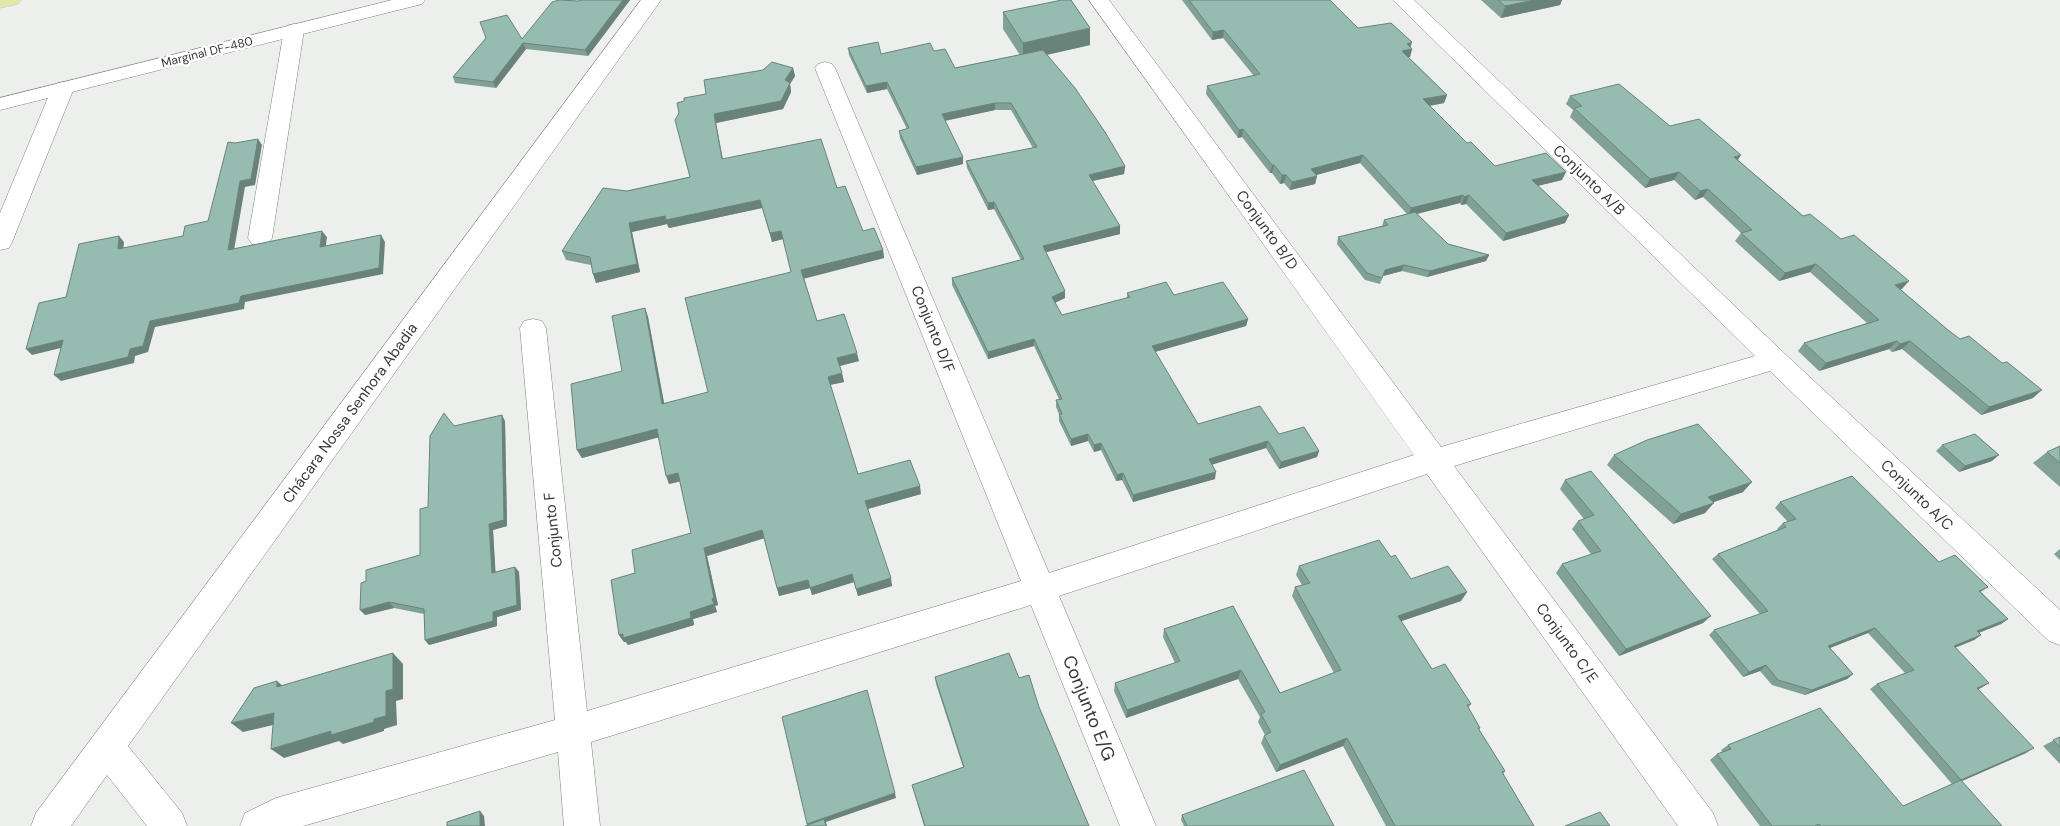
<svg xmlns="http://www.w3.org/2000/svg" width="2060" height="826" viewBox="0 0 2060 826" font-family="'DM Sans',sans-serif">
  <style>
    .lines { fill: none; stroke-linecap: round; stroke-linejoin: round }
    .minor-casing { stroke: #7d807d; stroke-width: 1 }
    .tertiary-casing { stroke: #7d807d; stroke-width: 1 }
    .primary-casing { stroke: #cbcbcb; stroke-width: 1 }
    .minor { fill: #fff; fill-rule: evenodd }
    .tertiary { fill: #fff; fill-rule: evenodd }
    .primary { fill: #e3e8a6; fill-rule: evenodd }
    .wall { fill: #81a197 }
    .shaded-wall { fill: #69837b }
    .building { fill: #96bbb0; stroke: #69837b }
    .labels { text-anchor: middle; dominant-baseline: central; stroke-width: 5; stroke-linejoin: round; paint-order: stroke }
    .far-street-label { font-size: 12px; fill: #363736; stroke: #fff }
    .street-label { font-size: 15px; fill: #363736; stroke: #fff }
    .near-street-label { font-size: 18px; fill: #363736; stroke: #fff }
  </style>
  <rect width="100%" height="100%" fill="#edefec"/>
  <g class="lines">
    <!-- minor casing -->
    <g class="minor-casing">
      <path id="minor" d="M641,0H661L128,746L182,813L187,826H147L107,775L71,826H31L36,813Z
        M1089,0H1109L1441,447L1755,356L1393,0H1414L1784,353L2060,610V645L2049,641L1770,371L1454,466L1713,813L1718,826H1678L1427,474L1059,596L1156,826H1120L1031,605L591,742L600,826H564L558,752L303,826H240L245,813L276,798L555,720L520,328L524,321L533,319L542,321L546,328L587,711L1021,581L815,68L818,64L825,62L832,64L835,68L1049,573L1414,455Z
        M294,24L301,26L304,30L272,238L268,244L260,246L252,244L248,238L284,30L287,26Z
        M63,82L70,84L74,88L12,242L9,248L0,250V213L52,88L56,84Z"/>
    </g>
    <!-- tertiary casing -->
    <g class="tertiary-casing">
      <path id="tertiary" d="M392,0H425L422,4L0,110V98Z"/>
    </g>
    <!-- primary casing -->
    <g class="primary-casing">
      <path id="primary" d="M0,0H21L18,4L0,8Z"/>
    </g>
    <!-- minor -->
    <use href="#minor" class="minor"/>
    <!-- tertiary -->
    <use href="#tertiary" class="tertiary"/>
    <!-- primary -->
    <use href="#primary" class="primary"/>
  </g>
  <!-- wall -->
  <path class="wall" d="M580,0H630L588,56L526,49L496,88L455,83L453,77L486,38L522,39Z
    M1182,0H1330L1358,28L1411,47L1412,49L1410,57H1408L1447,95L1444,103L1430,106L1467,143L1495,166L1562,180L1538,186L1569,215L1565,223L1503,241L1466,204L1461,205L1460,203L1417,214L1448,244L1489,255L1486,261L1427,277L1402,271L1383,276L1380,284L1365,280L1337,244L1338,237L1382,226L1384,220L1407,214L1360,163L1316,175L1317,176L1315,184L1290,190L1284,183L1280,184L1272,173H1270L1242,137L1238,138L1206,94L1207,86L1254,76L1223,38L1212,40Z
    M1481,0H1562L1560,5L1501,18Z
    M1003,12L1090,45L1047,55L1125,166L1124,174L1092,181L1120,226V234L1046,252L1065,291V298L1055,303L1062,315L1127,298V293L1174,295L1248,319L1246,326L1155,352L1198,424L1279,434L1319,451L1317,457L1279,469L1266,448L1212,464L1215,479L1133,502L1122,480L1116,481L1101,450L1094,452L1088,441L1071,446L1059,421V414L1056,407V400L1059,399L1034,346L988,359L952,285V278L1021,260L994,209L988,210L967,168L966,161L1033,148L1011,110H995L945,121L963,164L917,175L900,138L899,131L907,129L887,89L867,93L849,55L848,48L881,54L934,51L955,68L1020,55L1003,29Z
    M793,68L795,76L790,84L791,92L783,109L716,123L723,159L837,188L863,231L883,250L884,258L804,278L817,321L859,361L840,366L844,382L830,385L858,474L921,494L868,509L892,586L858,596L854,582L812,595L810,588L779,596L777,588L764,538L707,556L718,605L715,606L717,612L693,619L694,625L628,645L626,642H624L619,635L635,573L691,533L680,481L669,484L658,437L582,458L577,450L622,371L645,308L648,317L664,404L708,392L791,272L783,239L772,242L762,208L669,228L667,224L632,232L640,272L596,283L591,265L566,260L562,251L627,191L690,177L684,101L706,94Z
    M1570,96L1670,126L1738,160L1803,216L1902,289H1900L1948,330L2033,398L1981,415L1902,349L1892,352L1889,349L1819,371L1798,351L1804,343L1867,323L1810,272L1779,281L1735,241L1741,233L1703,197L1695,200L1674,180L1645,188L1570,117L1573,110L1566,104Z
    M505,421L507,526L493,530L495,572L515,567L519,572L521,610L497,617V626L429,645L425,640L424,614L394,608L365,615L366,581L420,555L428,507L454,426Z
    M1942,445L1992,461L1959,472L1936,451Z
    M2060,446V487L2033,463L2047,452Z
    M1614,455L1743,492L1713,502L1705,513L1673,524L1607,465Z
    M1565,480L1703,623L1619,656L1556,573L1562,564L1591,554L1572,529L1578,521L1584,519L1560,489Z
    M1780,502L1939,562L1988,587L1981,592L2008,619L2001,624L1979,633L1981,635L1974,640L1955,648L1989,683L1978,689L2026,753L1961,781L2002,826H1760L1710,760L1717,754L1722,752L1721,750L1728,745L1903,806L1952,784L1870,689L1877,684L1905,673L1868,633L1830,648L1853,674L1847,679L1805,695L1772,685L1760,671L1743,677L1709,635L1714,630L1760,614L1712,559L1718,554L1778,530L1777,529L1783,523L1788,522L1775,508Z
    M2060,549V560L2054,554Z
    M1391,557L1411,579L1467,592L1461,601L1401,621L1432,669L1471,704L1468,708L1480,728L1479,730L1505,771L1503,774L1534,826H1386L1343,746L1276,772L1261,743L1264,736L1265,735L1258,722L1260,717L1238,679L1126,718L1114,691L1115,683L1175,663L1163,637L1164,629L1233,606L1280,693L1334,673L1292,596L1295,587L1302,585L1296,575L1299,566Z
    M935,677L1019,678L1039,707L1089,826H924L912,785L963,767L936,684Z
    M2060,737V764L2043,746Z
    M1182,815L1334,826H1184L1181,820Z"/>
  <!-- shaded-wall -->
  <path class="shaded-wall" d="M623,0H630L588,56L585,50Z
    M1535,0H1562L1560,5L1501,18L1505,6Z
    M1090,28V45L1023,60V43Z
    M1224,30L1223,38L1212,40L1213,32Z
    M1412,42L1410,49H1412L1410,57L1399,59L1402,51L1407,44Z
    M523,43L526,49L496,88L493,82Z
    M793,68L795,76L790,84L791,92L783,109L716,123L724,168L714,114L785,80Z
    M887,82V89L867,93L866,86Z
    M1447,95L1444,103L1421,107L1423,99Z
    M995,103V110L943,121L942,114Z
    M1243,129L1242,137L1238,138L1239,130Z
    M258,139L262,145L255,185L245,187L233,256L228,250L240,181Z
    M1363,155L1360,163L1309,177L1311,169Z
    M1741,155L1736,163L1734,157Z
    M963,157V164L917,175L916,167Z
    M1272,165H1274L1272,173H1270Z
    M1125,166L1124,174L1088,182L1089,175Z
    M1566,172L1562,180L1528,188L1532,180Z
    M1679,172L1674,180L1645,188L1650,179Z
    M1282,175H1286L1284,183L1280,184Z
    M1317,176L1315,184L1290,190L1292,182Z
    M1708,189L1703,197L1695,200L1700,191Z
    M1463,195L1460,203L1408,216L1411,208Z
    M1469,195L1466,204L1461,205L1464,197Z
    M760,200L762,208L669,228L667,224L632,232L640,272L596,283L593,274L629,223L665,216Z
    M994,202V209L988,210V203Z
    M1569,215L1565,223L1503,241L1506,233Z
    M1120,226V234L1043,253V246Z
    M322,231L327,237L325,253L320,247Z
    M781,231L783,239L772,242L770,233Z
    M381,235L385,242L383,274L245,302L244,309L155,327L148,352L135,356L134,363L61,381L54,375L130,349L150,321L241,296Z
    M119,236L124,242L123,255L118,249Z
    M883,250L884,258L803,279L801,270Z
    M1489,255L1486,261L1427,277L1430,271Z
    M1816,264L1810,272L1779,281L1785,273Z
    M1404,265L1402,271L1383,276L1380,284L1385,270Z
    M1909,281L1902,289L1888,293L1895,285Z
    M1065,291V298L1052,304V297Z
    M645,308L648,317L666,413L662,404Z
    M1248,319L1246,326L1151,353L1152,346Z
    M1034,339V346L988,359V352Z
    M63,340L69,346L32,355L26,349Z
    M1897,341L1889,349L1819,371L1826,363Z
    M1910,341L1902,349L1892,352L1900,344Z
    M857,353L859,361L839,366L837,358Z
    M842,373L844,382L829,385L828,377Z
    M2042,390L2033,398L1981,415L1989,407Z
    M502,415L505,421L507,526L493,530L496,579L492,573L489,524Z
    M657,429L660,437L582,458L577,450Z
    M1088,434V441L1071,446V439Z
    M1268,441L1266,448L1208,466L1209,459Z
    M1101,443V450L1094,452V445Z
    M1319,451L1317,457L1279,469L1281,462Z
    M1999,455L1992,461L1959,472L1965,466Z
    M1216,472L1215,479L1133,502V495Z
    M678,473L682,481L669,484L666,476Z
    M1123,473L1122,480L1116,481L1117,475Z
    M1752,482L1743,492L1700,507L1708,497Z
    M920,486L921,494L867,509L865,501Z
    M1714,503L1705,513L1673,524L1681,514Z
    M762,530L765,538L707,556L718,605L715,606L717,612L693,619L694,625L628,645L626,642H624L619,635L690,612L712,599L704,548Z
    M515,567L519,572L521,610L497,617V626L429,645L425,640L493,612Z
    M852,574L854,582L812,595L810,588L779,596L777,588L808,580Z
    M891,578L892,586L858,596L856,589Z
    M1467,592L1461,601L1393,624L1398,616Z
    M389,602L394,608L365,615L360,610Z
    M1711,616L1703,623L1619,656L1626,649Z
    M2008,619L2001,624L1970,636L1977,631Z
    M1875,628L1868,633L1822,651L1828,646Z
    M1981,635L1974,640L1946,651L1954,646Z
    M393,653L403,664V699L396,701L397,725L384,729V731L343,744L339,741L284,758L271,749L331,731L386,691Z
    M1766,665L1760,671L1743,677L1749,672Z
    M1241,670L1238,679L1126,718L1127,710Z
    M1853,674L1847,679L1805,695L1812,690Z
    M277,681L289,691L277,687Z
    M1989,683L1981,688L1969,693L1977,688Z
    M274,713L286,722L243,732L231,723Z
    M1347,738L1343,746L1276,772L1280,765Z
    M2034,748L2026,753L1953,785L1961,780Z
    M895,793L896,798L826,822L827,826H808L807,824Z
    M480,811L484,816L485,826H480Z"/>
  <!-- building -->
  <path class="building" d="M559,0L579,1L580,0H623L585,50L523,43L493,82L453,77L486,38L480,22L507,15L522,39L552,2Z
    M1062,0H1071L1090,28L1023,43L1003,12Z
    M1189,0H1330L1358,28L1391,23L1412,42L1407,44L1412,49L1402,51L1447,95L1423,99L1467,143L1471,142L1495,166L1546,153L1566,172L1532,180L1569,215L1506,233L1469,195L1464,197L1463,195L1411,208L1363,155L1311,169L1317,176L1292,182L1286,175H1282L1274,165H1272L1243,129L1239,130L1207,86L1260,74L1224,30L1213,32Z
    M1498,0H1535L1505,6Z
    M878,42L881,54L930,43L934,51L945,49L955,68L1043,50L1075,88L1105,132L1125,166L1089,175L1120,226L1043,246L1065,291L1052,297L1062,315L1130,297L1127,293L1166,282L1174,295L1223,282L1248,319L1152,346L1198,424L1260,406L1279,434L1304,427L1319,451L1281,462L1268,441L1209,459L1216,472L1133,495L1123,473L1117,475L1101,443L1094,445L1088,434L1071,439L1059,414H1062L1056,400L1062,399L1034,339L988,352L952,278L1024,259L994,202L988,203L966,161L1037,147L1011,103H995L942,114L963,157L916,167L899,131L909,128L887,82L866,86L848,48Z
    M772,62L793,68L785,80L790,83L781,101L714,114L722,159L821,139L837,188L845,186L863,231L874,228L883,250L801,270L817,321L844,314L857,353L837,358L842,373L828,377L858,474L910,460L920,486L865,501L891,578L856,589L852,574L810,588L808,580L777,588L762,530L704,548L714,598L712,599L714,604L690,612L691,618L623,638V634L619,635L611,580L635,573L632,550L691,533L678,473L666,476L657,429L577,450L571,384L622,371L612,316L645,308L662,404L708,392L685,298L791,272L781,231L770,233L760,200L666,220L665,216L629,223L637,264L593,274L590,257L562,251L603,188L627,191L690,177L675,120L679,113L677,103L684,101V98L706,94L704,80L763,70Z
    M1619,84L1670,126L1699,119L1741,155L1734,157L1803,216L1810,214L1841,239L1854,235L1909,281L1895,285L1948,330L1960,339L1969,336L2002,363L2007,362L2042,390L1989,407L1910,341L1900,344L1897,341L1826,363L1804,343L1879,320L1816,264L1785,273L1741,233L1752,230L1708,189L1700,191L1679,172L1650,179L1574,108L1582,106L1570,96Z
    M258,139L251,179L240,181L228,250L322,231L320,247L381,235L379,268L241,296L239,303L150,321L143,346L130,349L128,357L54,375L63,340L26,349L39,303L66,297L79,244L119,236L118,249L183,236L185,226L208,221L228,142L235,143Z
    M1415,212L1448,244L1489,255L1430,271L1404,265L1385,270L1382,278L1367,273L1338,237L1388,225L1384,220Z
    M444,413L454,426L502,415L504,520L489,524L492,573L515,567L517,605L493,612V621L425,640L424,609L389,602L360,610L361,583L366,581V570L420,555V509L428,507L430,436Z
    M1698,424L1752,482L1708,497L1714,503L1681,514L1614,455L1647,440Z
    M1975,434L1999,455L1965,466L1942,445Z
    M2060,446V463L2047,452Z
    M1591,471L1711,616L1626,649L1562,564L1601,551L1578,521L1594,515L1565,480Z
    M1852,476L1939,562L1955,555L1988,587L1979,591L2008,619L1977,631L1981,635L1954,646L1989,683L1977,688L2034,748L1961,780L1877,684L1914,670L1875,628L1828,646L1853,674L1812,690L1778,680L1766,665L1749,672L1714,630L1768,611L1718,554L1786,527L1783,523L1796,519L1780,502Z
    M1379,540L1391,557L1395,555L1411,579L1448,566L1467,592L1398,616L1432,669L1445,664L1471,704L1467,705L1480,728H1478L1505,771L1502,772L1534,826H1395L1347,738L1280,765L1264,736L1271,732L1261,714L1265,712L1241,670L1127,710L1115,683L1180,661L1164,629L1233,606L1280,693L1341,670L1295,587L1310,583L1299,566Z
    M393,653V689L386,691V716L374,719V722L331,735V731L271,749L274,713L231,723L254,688L277,681V687Z
    M1009,653L1019,678L1029,675L1039,707L1089,826H925L912,785L964,767L935,677Z
    M867,690L895,793L807,824L782,717Z
    M1820,708L1903,806L1961,780L2002,826H1821L1819,824L1815,826H1772L1717,754L1731,749L1728,745Z
    M2060,737V747L2053,740Z
    M1304,770L1334,826H1187L1182,815Z
    M480,811V826H447V822Z
    M1600,812L1610,826H1565Z
    M824,819L826,826H805Z"/>
  <g class="labels">
    <!-- far-street labels -->
    <g class="far-street-label">
      <text transform="translate(207 52) rotate(-14)">Marginal DF-480</text>
    </g>
    <!-- street labels -->
    <g class="street-label">
      <text transform="translate(1589 180) rotate(44)">Conjunto A/B</text>
      <text transform="translate(1267 230) rotate(54)">Conjunto B/D</text>
      <text transform="translate(933 329) rotate(68)">Conjunto D/F</text>
      <text transform="translate(350 413) rotate(-54)">Chácara Nossa Senhora Abadia</text>
      <text transform="translate(1917 495) rotate(44)">Conjunto A/C</text>
      <text transform="translate(553 530) rotate(-96)">Conjunto F</text>
      <text transform="translate(1567 643) rotate(54)">Conjunto C/E</text>
    </g>
    <!-- near-street labels -->
    <g class="near-street-label">
      <text transform="translate(1089 708) rotate(68)">Conjunto E/G</text>
    </g>
  </g>
</svg>
